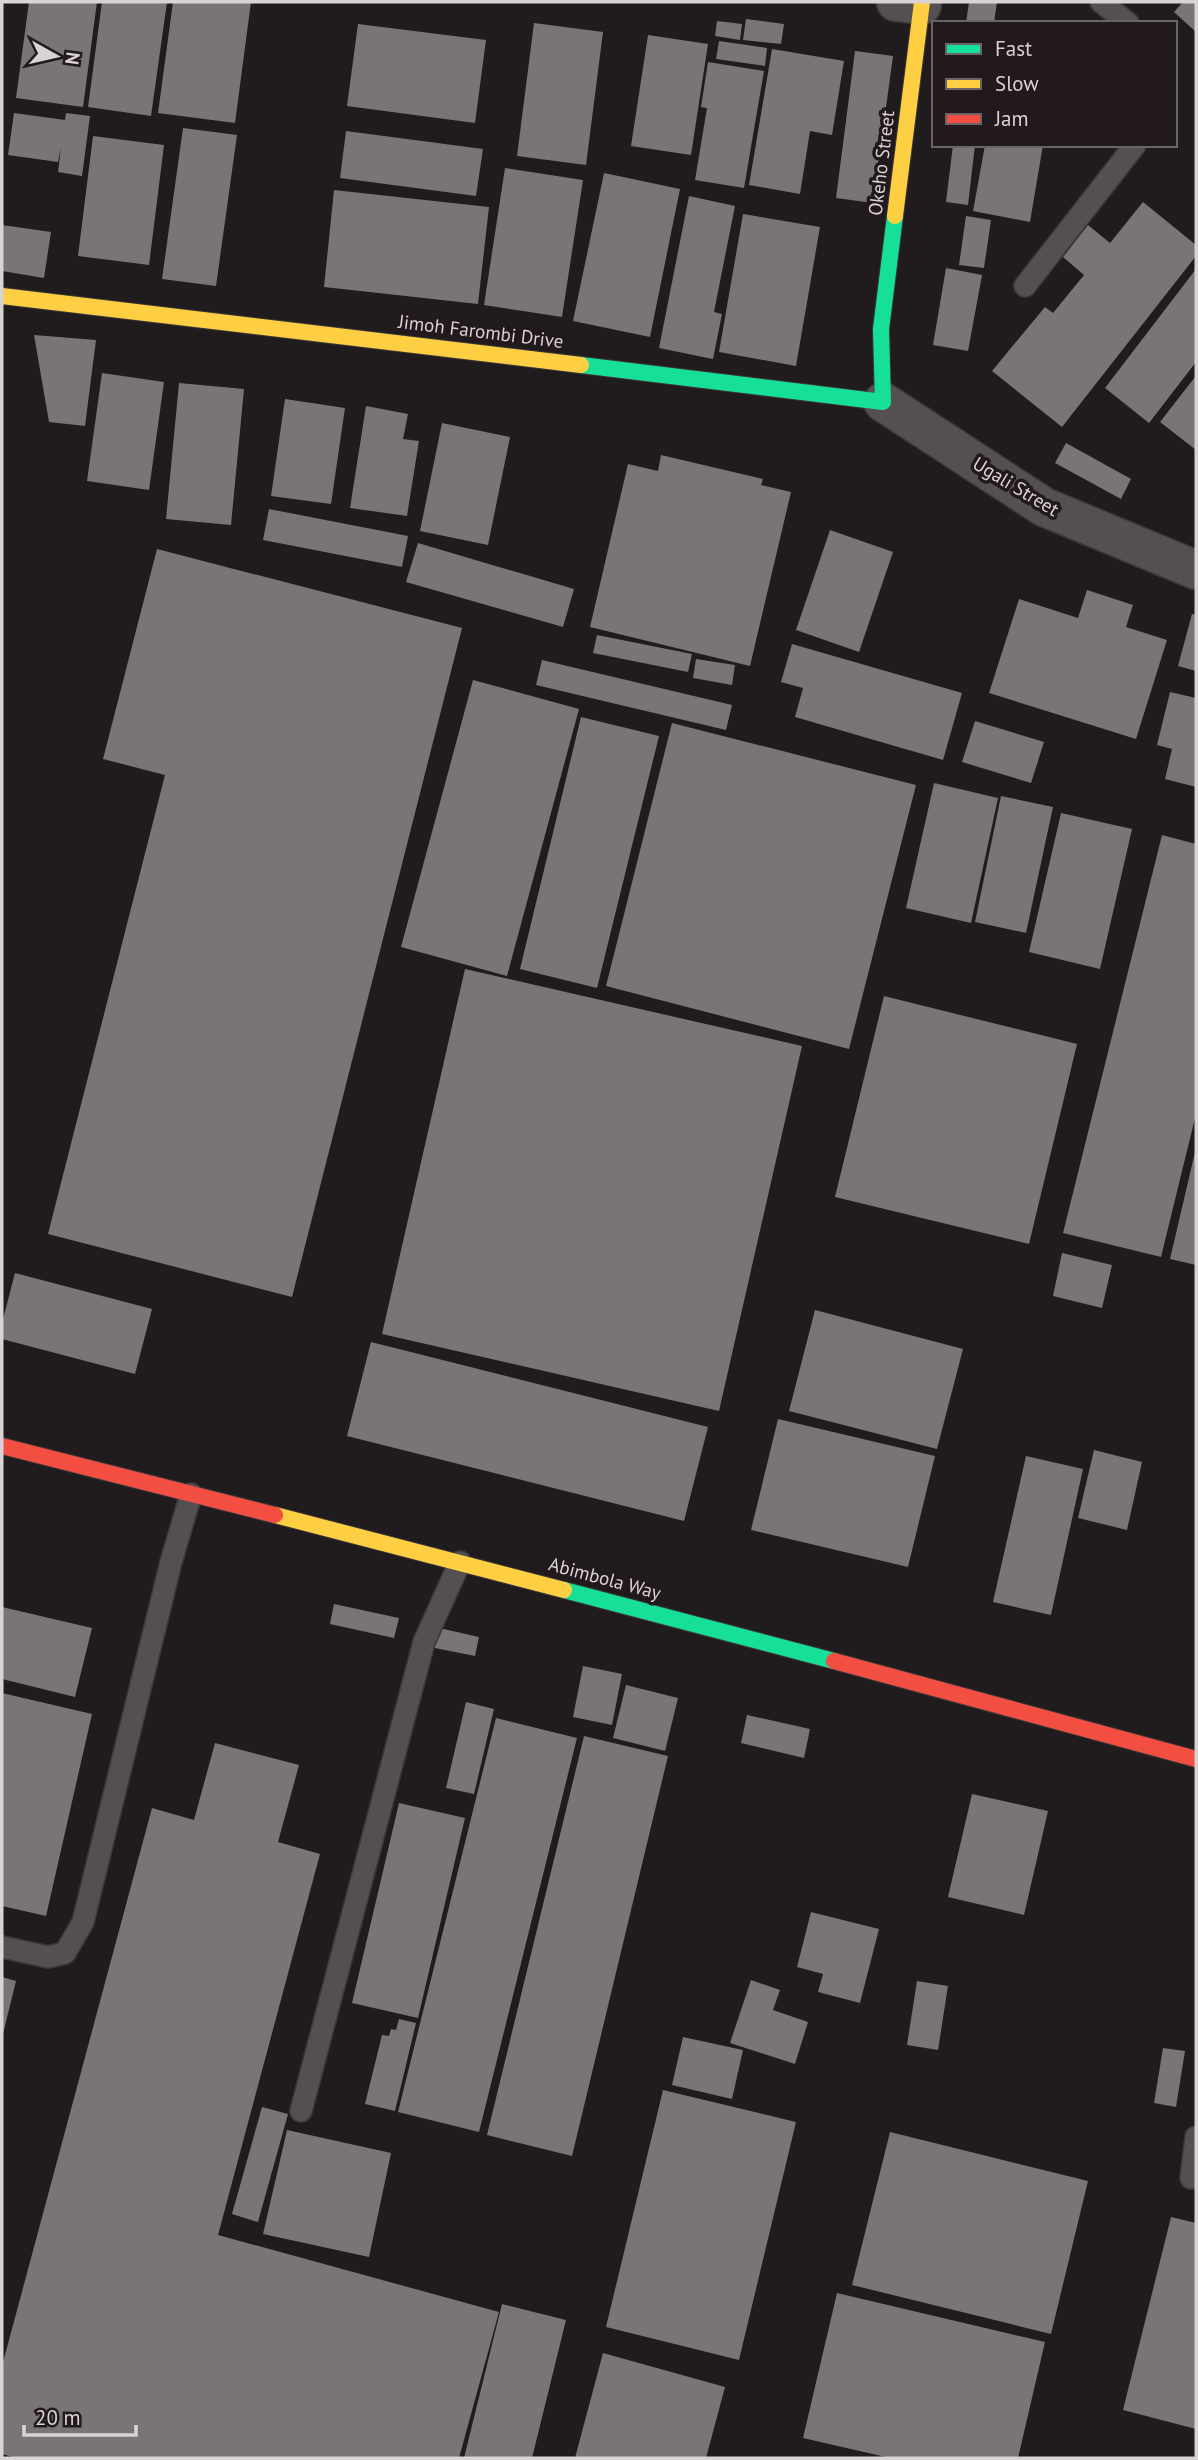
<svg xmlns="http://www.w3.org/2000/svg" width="1198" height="2460" viewBox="0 0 1198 2460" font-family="'PT Sans',sans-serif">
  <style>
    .building { fill: #797476 }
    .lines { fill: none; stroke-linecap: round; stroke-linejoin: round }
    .lane-casing { stroke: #3b3738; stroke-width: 24 }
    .street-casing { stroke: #3b3738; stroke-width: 41 }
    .fast-casing { stroke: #3b3738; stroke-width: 18 }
    .slow-casing { stroke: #3b3738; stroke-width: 18 }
    .jam-casing { stroke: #3b3738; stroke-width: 18 }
    .lane { stroke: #545051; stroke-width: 21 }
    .street { stroke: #545051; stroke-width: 38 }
    .fast { stroke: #16e098; stroke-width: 16 }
    .slow { stroke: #ffcf43; stroke-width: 16 }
    .jam { stroke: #f24e42; stroke-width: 16 }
    .labels { text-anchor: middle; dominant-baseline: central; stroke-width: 7; stroke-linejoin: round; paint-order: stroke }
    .street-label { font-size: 19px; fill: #d9d3d6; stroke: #22191d }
  </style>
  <rect width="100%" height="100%" fill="#201b1d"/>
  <!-- building -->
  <path class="building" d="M29,2H97L83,107L16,98Z
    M102,2H167L151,116L88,107Z
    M173,2H251L235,123L158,113Z
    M969,2H997L994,23H966Z
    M1183,2H1196V32L1174,12Z
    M746,19L784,24L781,44L743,40Z
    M717,21L742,24L740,40L715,36Z
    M534,23L603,32L586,165L517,156Z
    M358,24L486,40L475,123L347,106Z
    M648,35L708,44L691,155L631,146Z
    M719,41L767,48L765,66L716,59Z
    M772,49L844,61L832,135L810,131L800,194L749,185Z
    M855,51L893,56L873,203L836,198Z
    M708,62L764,71L744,188L695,180L707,108L701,107Z
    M14,113L65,120L66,113L90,116L82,176L58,172L61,147L58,162L8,155Z
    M183,128L237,135L216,286L162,279Z
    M346,131L483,149L476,196L340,178Z
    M93,136L164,145L149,265L78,256Z
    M953,145H975L968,205L946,202Z
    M985,145H1043L1030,222L973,211Z
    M505,168L583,180L562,317L484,305Z
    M604,173L680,189L650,337L573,321Z
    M334,190L489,207L478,304L324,287Z
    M689,196L735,206L714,312L722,314L713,359L659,348Z
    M1143,202L1196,245V256L1062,427L992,371L1045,307L1053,313L1084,275L1063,257L1088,225L1110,243Z
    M743,214L820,227L796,366L719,352Z
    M966,216L991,220L984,268L959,265Z
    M2,225L51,232L44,278L2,271Z
    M946,268L982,275L968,351L933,345Z
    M1196,269V362L1149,423L1105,388Z
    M34,335L96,340L85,426L49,422Z
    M102,373L164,382L149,490L87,481Z
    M1195,377L1196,378V450L1160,422Z
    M179,383L244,389L231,525L166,519Z
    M285,399L345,408L331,504L271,496Z
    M366,406L408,414L403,439L419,441L407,516L350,508Z
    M442,423L510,437L488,545L420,531Z
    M1066,443L1131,479L1121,499L1055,463Z
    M661,455L763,479L761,485L791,492L750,666L590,627L628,464L658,471Z
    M269,509L408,536L402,567L263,540Z
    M830,530L893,552L859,652L796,630Z
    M418,543L574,589L563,627L406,582Z
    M157,549L462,628L292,1297L48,1234L165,775L103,759Z
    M1087,590L1133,605L1126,627L1167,640L1136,739L989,693L1019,599L1078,618Z
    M1192,614L1196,615V671L1178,666Z
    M597,635L692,654L688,672L593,653Z
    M792,644L962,693L943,760L795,717L803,688L781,682Z
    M696,659L735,665L732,685L693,678Z
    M542,660L732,705L726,730L536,685Z
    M473,680L579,709L507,976L401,947Z
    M1170,692L1196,698V787L1165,779L1172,749L1157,745Z
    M581,717L659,736L597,988L520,969Z
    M975,721L1044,742L1031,783L962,762Z
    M672,723L916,785L849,1049L606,986Z
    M934,783L998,798L971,923L906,908Z
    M1001,796L1053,807L1026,933L975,922Z
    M1061,813L1132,829L1100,969L1029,952Z
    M1162,835L1196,844V1114L1161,1257L1063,1233Z
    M465,969L802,1046L719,1411L382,1334Z
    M884,996L1077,1044L1029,1244L835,1197Z
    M1195,1152H1196V1265L1170,1259Z
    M1062,1253L1112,1265L1102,1308L1053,1296Z
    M15,1273L152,1309L135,1374L2,1339V1323Z
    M815,1310L963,1349L937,1449L789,1411Z
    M371,1342L708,1427L684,1521L347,1436Z
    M778,1419L935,1456L908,1567L751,1530Z
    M1094,1450L1142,1462L1127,1530L1078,1518Z
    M1026,1456L1083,1469L1051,1615L993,1602Z
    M334,1604L399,1618L394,1638L330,1624Z
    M2,1607L92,1628L75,1697L2,1679Z
    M435,1627L479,1637L475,1656L430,1647Z
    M583,1666L622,1674L612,1725L573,1717Z
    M626,1685L678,1698L665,1751L613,1738Z
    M2,1693L92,1714L46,1916L2,1906Z
    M466,1702L494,1709L474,1794L446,1788Z
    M747,1715L810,1729L804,1758L741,1743Z
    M496,1718L577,1738L479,2132L398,2112Z
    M584,1736L668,1756L572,2156L487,2135Z
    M215,1743L299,1765L278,1842L320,1854L218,2235L499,2312L459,2458H16L2,2454V2366L152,1808L194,1820Z
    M972,1794L1048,1811L1024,1915L948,1897Z
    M399,1803L465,1818L418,2018L352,2003Z
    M811,1912L879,1929L860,2003L818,1992L823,1974L797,1967Z
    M2,1977L16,1981L3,2034H2Z
    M751,1980L780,1990L773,2010L808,2022L795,2064L730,2043Z
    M917,1981L948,1986L938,2050L907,2045Z
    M399,2019L416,2023L395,2111L365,2104L382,2035L389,2036L391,2029L396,2030Z
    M683,2037L743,2050L732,2099L672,2085Z
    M1163,2048L1185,2051L1176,2107L1154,2103Z
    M663,2090L796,2122L739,2360L606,2327Z
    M262,2107L288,2114L258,2222L232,2214Z
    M287,2130L391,2153L369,2257L263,2234Z
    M890,2132L1088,2181L1051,2334L852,2285Z
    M1171,2217L1196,2223V2429L1123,2410Z
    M837,2293L1045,2342L1018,2458H890L803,2438Z
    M502,2304L566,2320L532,2458H464Z
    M603,2353L725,2387L706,2458H575Z"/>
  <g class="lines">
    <!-- lane casing -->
    <g class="lane-casing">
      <path id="lane" d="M1101,2L1128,23
        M1025,286L1135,145
        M2,1947L48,1957L65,1953L83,1922L171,1562L191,1494
        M301,2111L424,1642L460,1562
        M1191,2178L1196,2137"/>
    </g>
    <!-- street casing -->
    <g class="street-casing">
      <path id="street" d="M896,2L922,5
        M883,402L1044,507L1196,570"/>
    </g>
    <!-- fast casing -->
    <g class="fast-casing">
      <path id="fast" d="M581,365L883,402L881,329L895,216
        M564,1590L834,1661"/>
    </g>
    <!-- slow casing -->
    <g class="slow-casing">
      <path id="slow" d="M895,216L922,2
        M2,296L581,365
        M275,1515L564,1590"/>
    </g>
    <!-- jam casing -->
    <g class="jam-casing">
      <path id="jam" d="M2,1446L275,1515
        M834,1661L1196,1759"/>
    </g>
    <!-- lane -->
    <use href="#lane" class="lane"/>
    <!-- street -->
    <use href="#street" class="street"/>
    <!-- fast -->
    <use href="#fast" class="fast"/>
    <!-- slow -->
    <use href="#slow" class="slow"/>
    <!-- jam -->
    <use href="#jam" class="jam"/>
  </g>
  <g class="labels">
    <!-- street labels -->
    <g class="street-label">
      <text transform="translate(881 163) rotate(-83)">Okeho Street</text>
      <text transform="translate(481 331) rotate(7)">Jimoh Farombi Drive</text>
      <text transform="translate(1016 486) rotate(31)">Ugali Street</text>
      <text transform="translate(605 1578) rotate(15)">Abimbola Way</text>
    </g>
  </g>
  <!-- border -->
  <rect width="1198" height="2460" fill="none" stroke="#d9d3d6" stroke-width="7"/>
  <!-- legend -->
  <rect x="932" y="21" width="245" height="126" fill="#22191d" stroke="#6b6367" stroke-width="2"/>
  <rect x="946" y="44" width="35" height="10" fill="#16e098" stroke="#6b6367" stroke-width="2"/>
  <text x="995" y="56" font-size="21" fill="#d9d3d6">Fast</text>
  <rect x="946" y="79" width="35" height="10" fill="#ffcf43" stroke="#6b6367" stroke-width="2"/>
  <text x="995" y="91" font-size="21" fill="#d9d3d6">Slow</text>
  <rect x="946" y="114" width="35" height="10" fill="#f24e42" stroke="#6b6367" stroke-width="2"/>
  <text x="995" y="126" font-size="21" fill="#d9d3d6">Jam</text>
  <!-- north arrow -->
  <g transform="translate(56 56) rotate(98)" stroke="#22191d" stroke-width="5" paint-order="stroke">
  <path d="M0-5L12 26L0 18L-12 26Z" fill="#d9d3d6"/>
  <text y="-10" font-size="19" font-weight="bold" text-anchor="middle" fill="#d9d3d6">N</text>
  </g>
  <!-- scale -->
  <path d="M24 2425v10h112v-10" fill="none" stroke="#d9d3d6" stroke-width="3.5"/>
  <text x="35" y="2425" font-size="21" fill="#d9d3d6" stroke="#22191d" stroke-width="5" paint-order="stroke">20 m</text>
</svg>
